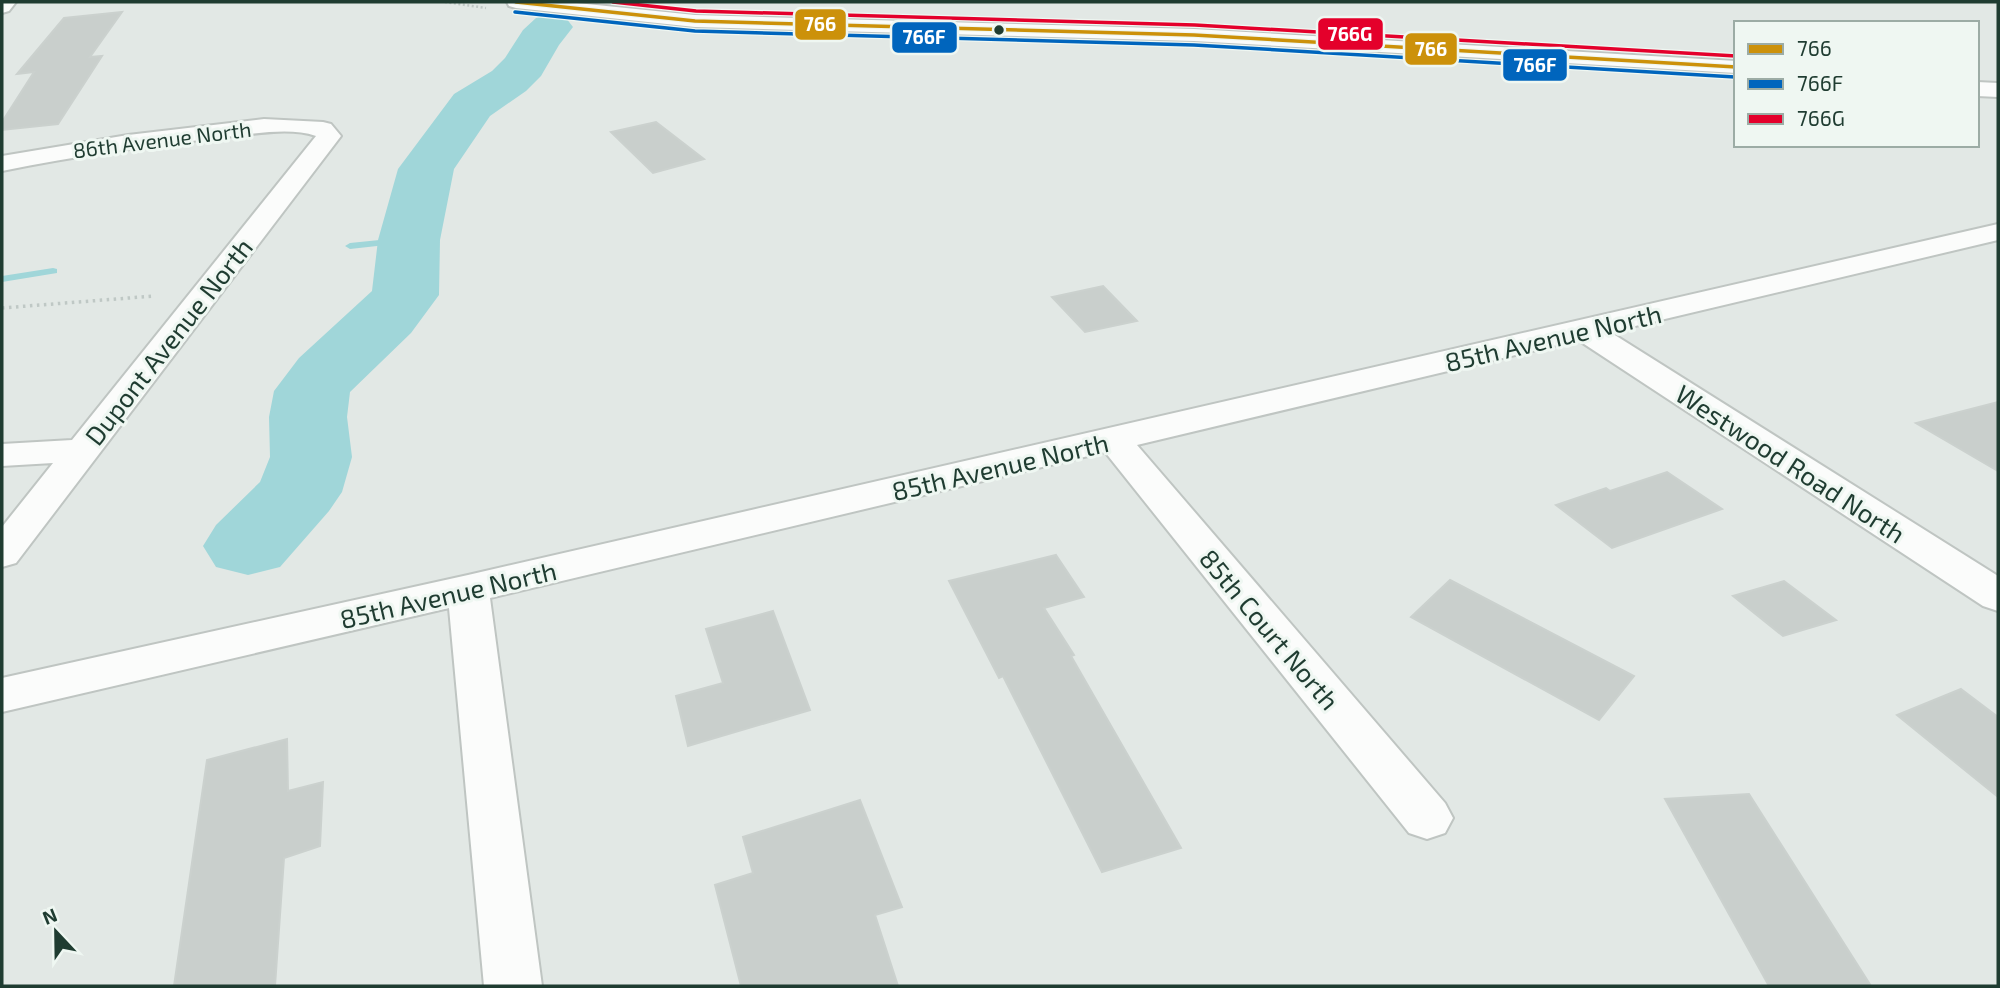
<svg xmlns="http://www.w3.org/2000/svg" width="2000" height="988" viewBox="0 0 2000 988" font-family="'Exo 2',sans-serif">
  <style>
    .lines { fill: none; stroke-linecap: round; stroke-linejoin: round }
    .stream { fill: #a0d6d9; fill-rule: evenodd }
    .river { fill: #a0d6d9; fill-rule: evenodd }
    .building { fill: #c9cfcc; stroke: #cbd1ce; stroke-width: 2 }
    .minor-casing { stroke: #bfc5c2; stroke-width: 4 }
    .path-far1 { stroke: #bfc8c5; stroke-width: 2.5; stroke-dasharray: 2 2.5; stroke-linecap: butt }
    .path { stroke: #bfc8c5; stroke-width: 3.5; stroke-dasharray: 2.5 4.5; stroke-linecap: butt }
    .minor { fill: #fbfcfb; fill-rule: evenodd }
    .bus-1-casing { stroke: #eff7f2; stroke-width: 6 }
    .bus-2-casing { stroke: #eff7f2; stroke-width: 6 }
    .bus-3-casing { stroke: #eff7f2; stroke-width: 6 }
    .bus-1 { stroke: #cc910a; stroke-width: 3.5 }
    .bus-2 { stroke: #0065bd; stroke-width: 3.5 }
    .bus-3 { stroke: #e4002b; stroke-width: 3.5 }
    .bus-dot { fill: #1f3c31; stroke: #eff7f2; stroke-width: 2.5 }
    .labels { text-anchor: middle; dominant-baseline: central; stroke-width: 6; stroke-linejoin: round; paint-order: stroke }
    .far-street-label { font-size: 21px; fill: #1f3c31; stroke: #eff7f2 }
    .street-label { font-size: 26px; fill: #1f3c31; stroke: #eff7f2 }
    .line-badge { stroke: #eff7f2; stroke-width: 2.5 }
    .badge-label { font-size: 19px; text-anchor: middle; font-weight: bold; fill: #fff }
  </style>
  <rect width="100%" height="100%" fill="#e2e8e5"/>
  <g class="lines">
    <!-- stream -->
    <path class="stream" d="M409,237L413,238V242L350,249L345,246L350,243Z
      M53,268L57,269V273L2,282V276Z"/>
    <!-- river -->
    <path class="river" d="M551,14L566,18L573,27L559,45L541,76L526,91L490,116L454,169L440,240L439,295L411,333L350,392L347,417L352,457L342,492L329,511L280,567L248,575L216,567L203,546L216,525L260,482L270,457L269,417L274,391L299,358L372,291L378,240L398,169L454,94L492,71L505,58L523,30L536,18Z"/>
  </g>
  <!-- building -->
  <path class="building" d="M122,12L90,57L102,56L58,124L2,130V122L34,72L17,74L64,18Z
    M656,122L704,159L653,173L611,132Z
    M1103,286L1137,321L1085,332L1052,297Z
    M1998,402V471L1916,423Z
    M1667,472L1722,509L1612,548L1556,505L1606,488L1610,491Z
    M1056,555L1084,597L1044,608L1074,655L1071,656L1181,848L1102,872L1003,676L999,678L949,581Z
    M1450,580L1634,676L1599,720L1411,617Z
    M1784,581L1836,620L1783,636L1733,596Z
    M773,611L810,710L688,746L676,696L723,683L706,629Z
    M1961,689L1998,717V797L1897,715Z
    M287,739L288,791L323,782L320,846L284,858L275,986H174L207,760Z
    M1749,794L1871,986H1769L1665,799Z
    M860,800L902,907L875,915L898,986H741L715,885L753,873L743,837Z"/>
  <g class="lines">
    <!-- minor casing -->
    <g class="minor-casing">
      <path id="minor" d="M2,2H16L9,11L2,13Z
        M507,2H567L695,15L1194,29L1736,61V73L1194,41L695,27L516,8L509,6Z
        M1977,82L1998,83V97L1977,96Z
        M264,119L323,122L331,124L341,136L16,563L2,567V527L53,463L2,466V444L72,440L316,136C290,127 253,134 226,137C151,145 76,156 2,171V156L128,135Z
        M1998,224V240L1610,332L1998,576V611L1983,606L1578,340L1137,445L1445,803L1453,818L1445,833L1427,839L1409,833L1105,452L490,598L542,986H484L449,608L2,712V678L468,575Z"/>
    </g>
    <!-- path-far1 -->
    <path class="path-far1" d="M445,2L486,8"/>
    <!-- path -->
    <path class="path" d="M2,308L154,296"/>
    <!-- minor -->
    <use href="#minor" class="minor"/>
    <!-- bus-1 casing -->
    <g class="bus-1-casing">
      <path id="bus-1" d="M516,2L695,21L1194,35L1736,67"/>
    </g>
    <!-- bus-2 casing -->
    <g class="bus-2-casing">
      <path id="bus-2" d="M515,12L695,31L1194,45L1735,77"/>
    </g>
    <!-- bus-3 casing -->
    <g class="bus-3-casing">
      <path id="bus-3" d="M613,2L696,11L1195,25L1736,56"/>
    </g>
    <!-- bus-1 -->
    <use href="#bus-1" class="bus-1"/>
    <!-- bus-2 -->
    <use href="#bus-2" class="bus-2"/>
    <!-- bus-3 -->
    <use href="#bus-3" class="bus-3"/>
  </g>
  <!-- markers -->
  <circle class="bus-dot" cx="999" cy="30" r="6"/>
  <g class="labels">
    <!-- far-street labels -->
    <g class="far-street-label">
      <text transform="translate(162 139) rotate(-7)">86th Avenue North</text>
    </g>
    <!-- street labels -->
    <g class="street-label">
      <text transform="translate(1553 337) rotate(-13)">85th Avenue North</text>
      <text transform="translate(168 341) rotate(-52)">Dupont Avenue North</text>
      <text transform="translate(1791 463) rotate(33)">Westwood Road North</text>
      <text transform="translate(1000 466) rotate(-13)">85th Avenue North</text>
      <text transform="translate(448 594) rotate(-13)">85th Avenue North</text>
      <text transform="translate(1270 629) rotate(50)">85th Court North</text>
    </g>
  </g>
  <g class="line-badge">
    <rect x="794" y="8" width="53" height="33" rx="7" fill="#cc910a"/>
    <rect x="1317" y="17" width="67" height="34" rx="7" fill="#e4002b"/>
    <rect x="891" y="21" width="67" height="33" rx="7" fill="#0065bd"/>
    <rect x="1404" y="32" width="54" height="34" rx="7" fill="#cc910a"/>
    <rect x="1502" y="48" width="66" height="34" rx="7" fill="#0065bd"/>
  </g>
  <g class="badge-label">
    <text x="820" y="31">766</text>
    <text x="1350" y="41">766G</text>
    <text x="924" y="44">766F</text>
    <text x="1431" y="56">766</text>
    <text x="1535" y="72">766F</text>
  </g>
  <!-- border -->
  <rect width="2000" height="988" fill="none" stroke="#1f3c31" stroke-width="7"/>
  <!-- legend -->
  <rect x="1734" y="21" width="245" height="126" fill="#eff7f2" stroke="#9caca5" stroke-width="2"/>
  <rect x="1748" y="44" width="35" height="10" fill="#cc910a" stroke="#9caca5" stroke-width="2"/>
  <text x="1797" y="56" font-size="21" fill="#1f3c31">766</text>
  <rect x="1748" y="79" width="35" height="10" fill="#0065bd" stroke="#9caca5" stroke-width="2"/>
  <text x="1797" y="91" font-size="21" fill="#1f3c31">766F</text>
  <rect x="1748" y="114" width="35" height="10" fill="#e4002b" stroke="#9caca5" stroke-width="2"/>
  <text x="1797" y="126" font-size="21" fill="#1f3c31">766G</text>
  <!-- north arrow -->
  <g transform="translate(56 932) rotate(338)" stroke="#eff7f2" stroke-width="5" paint-order="stroke">
  <path d="M0-5L12 26L0 18L-12 26Z" fill="#1f3c31"/>
  <text y="-10" font-size="19" font-weight="bold" text-anchor="middle" fill="#1f3c31">N</text>
  </g>
</svg>
